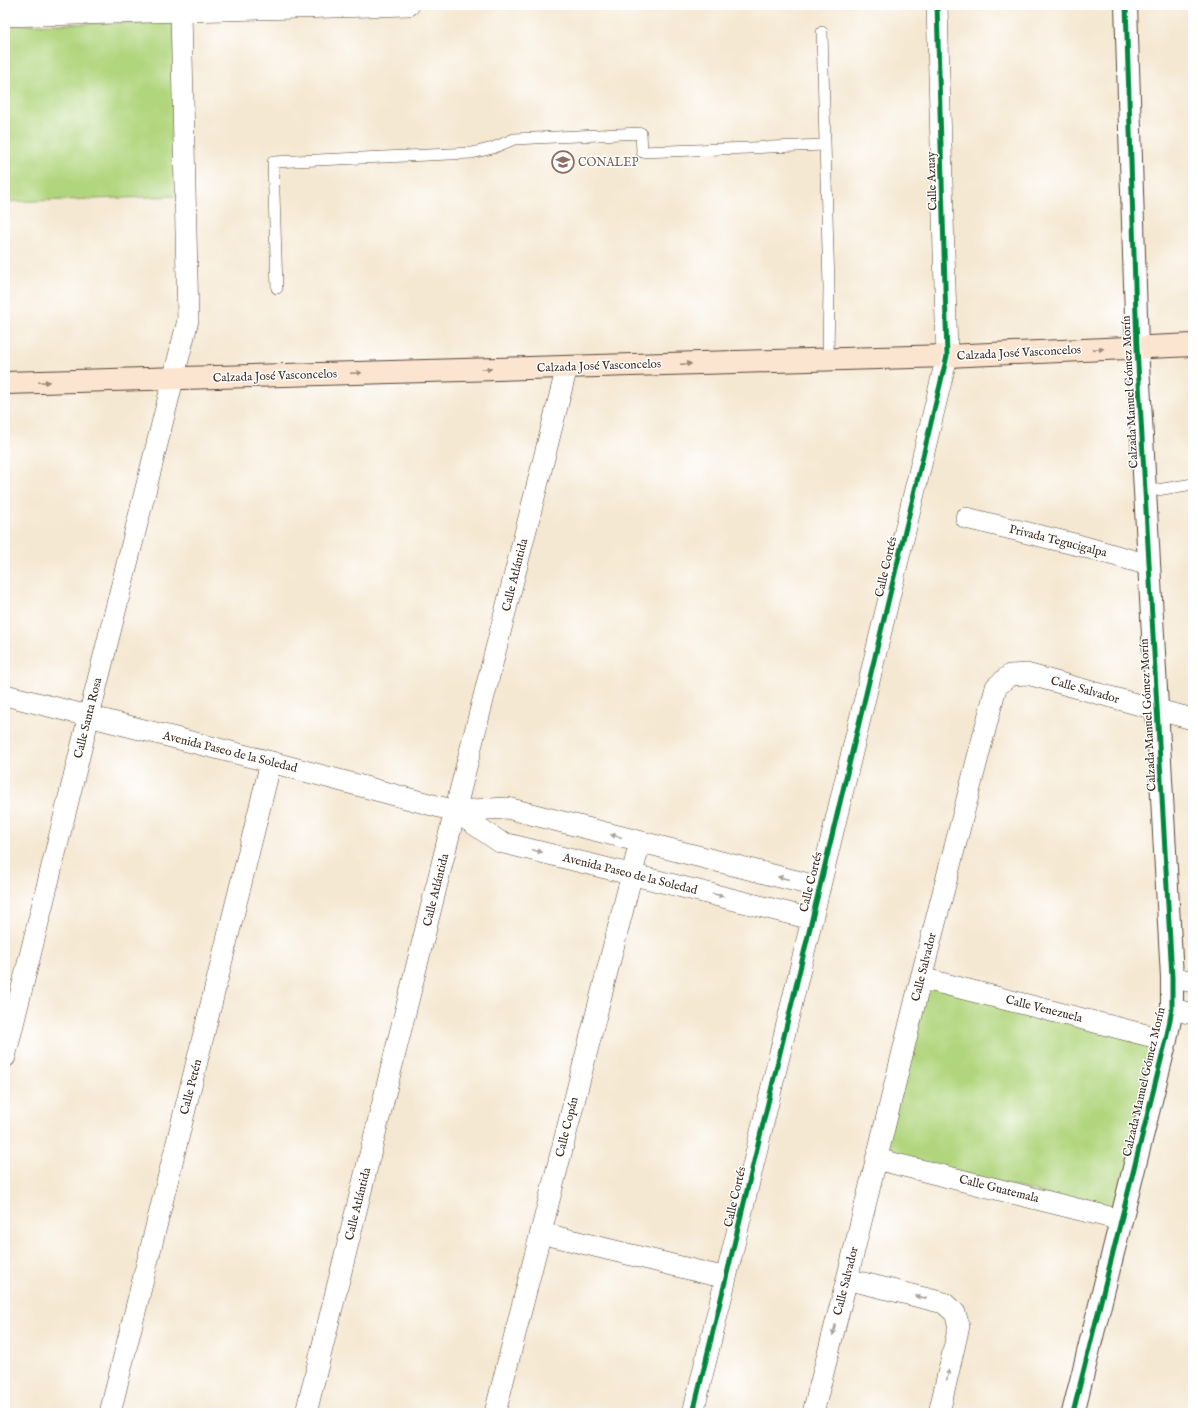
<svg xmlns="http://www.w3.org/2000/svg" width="1198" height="1418" viewBox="0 0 1198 1418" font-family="'IM FELL English',serif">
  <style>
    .green { fill: #b1d57d; stroke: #76804e }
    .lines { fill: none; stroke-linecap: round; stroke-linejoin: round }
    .service-casing { stroke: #574639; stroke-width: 12 }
    .minor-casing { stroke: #574639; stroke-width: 22 }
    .tertiary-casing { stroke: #574639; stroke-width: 24 }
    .secondary-casing { stroke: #574639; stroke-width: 24 }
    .service { stroke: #fff; stroke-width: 11 }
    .minor { stroke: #fff; stroke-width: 21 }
    .tertiary { stroke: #fff; stroke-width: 22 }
    .secondary { stroke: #fce5d0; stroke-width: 22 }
    .cycleway-casing { stroke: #fff; stroke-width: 8 }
    .cycleway { stroke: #00873e; stroke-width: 5 }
    .oneway { fill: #9c8877 }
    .oneway2 { fill: #a79f9a }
    .labels { text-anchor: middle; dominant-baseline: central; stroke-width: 3; stroke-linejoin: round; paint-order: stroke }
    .education-label { font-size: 12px; fill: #785e54; stroke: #fff; text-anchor: start }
    .street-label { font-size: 12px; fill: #3b2a1e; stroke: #fff }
  </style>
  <rect width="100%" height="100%" fill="#fff"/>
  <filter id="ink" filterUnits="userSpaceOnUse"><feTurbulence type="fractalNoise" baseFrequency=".025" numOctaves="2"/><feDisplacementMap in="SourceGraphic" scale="8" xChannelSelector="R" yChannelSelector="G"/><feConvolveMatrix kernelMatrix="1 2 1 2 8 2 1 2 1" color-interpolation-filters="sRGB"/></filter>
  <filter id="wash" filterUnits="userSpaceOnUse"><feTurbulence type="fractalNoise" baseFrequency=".012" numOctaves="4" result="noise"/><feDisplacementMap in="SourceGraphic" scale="16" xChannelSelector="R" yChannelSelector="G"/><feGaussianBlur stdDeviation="0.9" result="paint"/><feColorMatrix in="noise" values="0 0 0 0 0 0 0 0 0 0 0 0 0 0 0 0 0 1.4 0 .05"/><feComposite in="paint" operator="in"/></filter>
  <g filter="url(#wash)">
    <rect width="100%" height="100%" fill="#f5e8d2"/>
    <!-- green -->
    <path class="green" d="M174,22L182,196L5,202V25Z
      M927,985L1158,1043L1117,1213L884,1153Z"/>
  </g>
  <g filter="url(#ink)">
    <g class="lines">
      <!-- service casing -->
      <g class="service-casing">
        <path id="service" d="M822,32L829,287L828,359
          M277,288L273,162L472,153L493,148L514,139L641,133L642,152L825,145
          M1145,492L1193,484"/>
      </g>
      <!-- minor casing -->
      <g class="minor-casing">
        <path id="minor" d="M5,16L409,5
          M966,518L1078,545L1149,565
          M5,695L271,762L455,811L507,808L820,887
          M455,811L500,842L812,919
          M1172,977L1193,982
          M921,978L1166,1040
          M1172,1009L1193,1014
          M5,1057L89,716L188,320L181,11
          M876,1159L1121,1220
          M541,1233L726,1278
          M847,1279L944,1303L955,1313L959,1326L939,1413
          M110,1413L271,762
          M306,1413L455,811L567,367
          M495,1413L640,842
          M693,1413L726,1278L947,356L937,5
          M813,1413L847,1279L921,978L996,687L1010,675L1027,674L1158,710L1193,719"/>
      </g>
      <!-- tertiary casing -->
      <g class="tertiary-casing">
        <path id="tertiary" d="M1073,1413L1166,1040L1172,1009V977L1137,347L1126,5"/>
      </g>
      <!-- secondary casing -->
      <g class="secondary-casing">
        <path id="secondary" d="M5,383L947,356L1193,345"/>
      </g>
      <!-- service -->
      <use href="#service" class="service"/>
      <!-- minor -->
      <use href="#minor" class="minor"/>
      <!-- tertiary -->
      <use href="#tertiary" class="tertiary"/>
      <!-- secondary -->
      <use href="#secondary" class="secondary"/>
      <!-- cycleway casing -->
      <g class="cycleway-casing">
        <path id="cycleway" d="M693,1413L726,1278L947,356L937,5
          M1073,1413L1166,1040L1172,1009V977L1137,347L1126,5"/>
      </g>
      <!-- cycleway -->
      <use href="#cycleway" class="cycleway"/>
    </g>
    <!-- one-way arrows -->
    <defs><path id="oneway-solid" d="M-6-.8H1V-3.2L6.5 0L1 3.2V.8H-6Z"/></defs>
    <g class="oneway">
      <use href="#oneway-solid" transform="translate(1098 349) rotate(-3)"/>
      <use href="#oneway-solid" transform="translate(686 364) rotate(-2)"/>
      <use href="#oneway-solid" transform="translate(486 369) rotate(-2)"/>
      <use href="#oneway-solid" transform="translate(356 373) rotate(-2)"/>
      <use href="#oneway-solid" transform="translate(44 382) rotate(-2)"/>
    </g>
    <g class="oneway2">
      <use href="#oneway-solid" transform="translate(616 836) rotate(-166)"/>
      <use href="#oneway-solid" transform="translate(537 851) rotate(14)"/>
      <use href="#oneway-solid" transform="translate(783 878) rotate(-166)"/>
      <use href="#oneway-solid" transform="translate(718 895) rotate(14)"/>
      <use href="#oneway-solid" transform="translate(921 1297) rotate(-166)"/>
      <use href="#oneway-solid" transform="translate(834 1330) rotate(104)"/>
      <use href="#oneway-solid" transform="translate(948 1375) rotate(-77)"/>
    </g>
  </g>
  <!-- icons -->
  <defs>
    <g id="school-ring" transform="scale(1.15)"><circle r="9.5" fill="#fff" stroke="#8d6e63" stroke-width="1.5"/><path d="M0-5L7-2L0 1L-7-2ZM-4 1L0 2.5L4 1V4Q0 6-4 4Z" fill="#8d6e63"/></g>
  </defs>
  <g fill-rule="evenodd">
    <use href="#school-ring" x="563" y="162"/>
  </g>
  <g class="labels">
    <!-- education labels -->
    <g class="education-label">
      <text x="578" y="162">CONALEP</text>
    </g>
    <!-- street labels -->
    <g class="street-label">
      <text transform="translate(932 181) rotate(-92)">Calle Azuay</text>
      <text transform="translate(1019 353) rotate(-3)">Calzada José Vasconcelos</text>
      <text transform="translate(599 366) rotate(-2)">Calzada José Vasconcelos</text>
      <text transform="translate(275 376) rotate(-2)">Calzada José Vasconcelos</text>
      <text transform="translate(1130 392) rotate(-93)">Calzada Manuel Gómez Morín</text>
      <text transform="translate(1058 541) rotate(14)">Privada Tegucigalpa</text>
      <text transform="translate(886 567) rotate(-77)">Calle Cortés</text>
      <text transform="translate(515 575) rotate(-76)">Calle Atlántida</text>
      <text transform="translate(1085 690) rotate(16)">Calle Salvador</text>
      <text transform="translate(1148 715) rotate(-93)">Calzada Manuel Gómez Morín</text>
      <text transform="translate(88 718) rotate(-76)">Calle Santa Rosa</text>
      <text transform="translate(230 752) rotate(14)">Avenida Paseo de la Soledad</text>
      <text transform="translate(630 874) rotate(14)">Avenida Paseo de la Soledad</text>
      <text transform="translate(811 882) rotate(-76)">Calle Cortés</text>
      <text transform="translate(436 890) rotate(-76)">Calle Atlántida</text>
      <text transform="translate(924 967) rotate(-76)">Calle Salvador</text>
      <text transform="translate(1044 1009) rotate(14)">Calle Venezuela</text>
      <text transform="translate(1144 1082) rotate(-77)">Calzada Manuel Gómez Morín</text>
      <text transform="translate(191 1087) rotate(-76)">Calle Petén</text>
      <text transform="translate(567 1127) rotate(-76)">Calle Copán</text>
      <text transform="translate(999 1189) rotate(14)">Calle Guatemala</text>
      <text transform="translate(735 1197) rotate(-77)">Calle Cortés</text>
      <text transform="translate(358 1204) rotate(-76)">Calle Atlántida</text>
      <text transform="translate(846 1281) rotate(-76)">Calle Salvador</text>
    </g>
  </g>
  <!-- margin -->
  <rect width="1198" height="1418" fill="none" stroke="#fff" stroke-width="20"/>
</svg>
